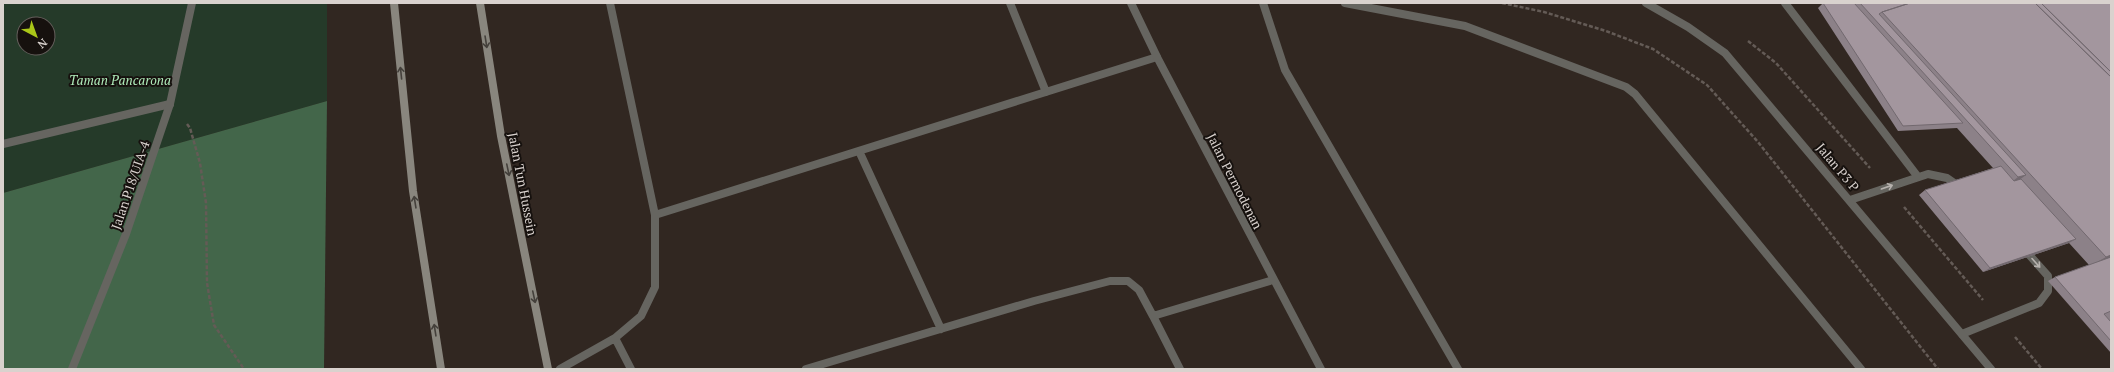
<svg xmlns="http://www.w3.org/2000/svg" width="2114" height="372" viewBox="0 0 2114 372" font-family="'PT Serif',serif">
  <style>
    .green { fill: #253a29; fill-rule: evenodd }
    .forest { fill: #43664a }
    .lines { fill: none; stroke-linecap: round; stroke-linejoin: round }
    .path { stroke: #645b56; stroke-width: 2.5; stroke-dasharray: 4 2; stroke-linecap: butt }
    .service { stroke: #666560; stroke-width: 8 }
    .minor { stroke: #666560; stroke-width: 8 }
    .tertiary { stroke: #666560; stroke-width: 8 }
    .secondary { stroke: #89867e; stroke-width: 8 }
    .wall { fill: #8c8188 }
    .shaded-wall { fill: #72696f }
    .building { fill: #a3969e; stroke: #72696f }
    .oneway { stroke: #44403b }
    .oneway2 { stroke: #b6b1ad }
    .labels { text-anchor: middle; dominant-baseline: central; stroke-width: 4; stroke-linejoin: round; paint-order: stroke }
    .park-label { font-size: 13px; font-style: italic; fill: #afecba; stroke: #16110e }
    .street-label { font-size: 13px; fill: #d9d2ce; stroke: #16110e }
  </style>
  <rect width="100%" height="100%" fill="#312721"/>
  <!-- green -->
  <path class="green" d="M3,3H327V101L3,193ZM24,24H48V48H24Z"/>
  <!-- forest -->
  <path class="forest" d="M327,101L324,369H3V193Z"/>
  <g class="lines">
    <!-- path -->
    <path class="path" d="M1502,3L1544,12L1606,31L1653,49L1707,85L1758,142L1938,369
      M1748,41L1776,63L1870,168
      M187,124L190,128L200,163L206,203L207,283L214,325L244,369
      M1904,207L1983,300
      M2015,337L2042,369"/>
    <!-- service -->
    <path class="service" d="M1010,3L1046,92
      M1263,3L1285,70L1458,369
      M1345,3L1465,26L1626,87L1635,94L1861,369
      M1785,3L1918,177
      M3,144L170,104
      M859,151L941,329
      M1850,200L1928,174L1947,178L1960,187
      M655,215L1157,57
      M1962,334L2039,303L2048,291V276L2024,249
      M615,338L631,369
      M560,369L615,338L641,316L655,287V215L610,3
      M806,369L1034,301L1110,281H1128L1139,290L1153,316
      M1180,369L1153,316L1273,280"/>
    <!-- minor -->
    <path class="minor" d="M1646,3L1688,27L1725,53L1991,369
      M72,369L126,234L170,104L192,3"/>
    <!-- tertiary -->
    <path class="tertiary" d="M1131,3L1157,57L1321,369"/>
    <!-- secondary -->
    <path class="secondary" d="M394,3L413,191L441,369
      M480,3L501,136L548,369"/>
  </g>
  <!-- wall -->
  <path class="wall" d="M1823,3H2111V353L2048,281L2055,277L2089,265L2069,243L1983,272L1919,195L1925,190L1993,168L1957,128L1898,131L1818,8Z"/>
  <!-- shaded-wall -->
  <path class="shaded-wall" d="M2026,175L2015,183L2008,185L2018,177Z
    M2076,239L2069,243L1983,272L1990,268Z
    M2111,255V259L2090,266L2106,257Z"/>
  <!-- building -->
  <path class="building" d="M1823,3H1854L1963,123L1903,126Z
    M1860,3H1910L1882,12L1879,14L2026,175L2018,177Z
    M1910,3H2035L2111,77V255L2106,257L1882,12Z
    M2035,3H2041L2111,72V77Z
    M2041,3H2111V72Z
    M2001,166L2014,181L2021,179L2076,239L1990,268L1925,190Z
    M2111,257V311L2104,314L2111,322V341L2055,277Z"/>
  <!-- one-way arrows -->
  <defs><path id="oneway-shaft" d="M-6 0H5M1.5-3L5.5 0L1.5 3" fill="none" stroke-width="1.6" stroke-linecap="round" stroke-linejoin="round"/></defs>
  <g class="oneway">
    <use href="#oneway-shaft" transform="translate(486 42) rotate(81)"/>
    <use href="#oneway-shaft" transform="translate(401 73) rotate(-96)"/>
    <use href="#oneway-shaft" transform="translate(508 170) rotate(78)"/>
    <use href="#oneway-shaft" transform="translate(415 202) rotate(-99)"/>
    <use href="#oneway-shaft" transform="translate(534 297) rotate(78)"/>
    <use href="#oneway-shaft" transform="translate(435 330) rotate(-99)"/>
  </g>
  <g class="oneway2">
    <use href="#oneway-shaft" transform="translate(1887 187) rotate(-19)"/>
    <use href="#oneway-shaft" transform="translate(2036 263) rotate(48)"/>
  </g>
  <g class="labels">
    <!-- park labels -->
    <g class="park-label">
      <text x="120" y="80">Taman Pancarona</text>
    </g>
    <!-- street labels -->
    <g class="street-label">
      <text transform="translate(1838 167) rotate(50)">Jalan P3 P</text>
      <text transform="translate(1235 181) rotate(63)">Jalan Permodenan</text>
      <text transform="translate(523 184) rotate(79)">Jalan Tun Hussein</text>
      <text transform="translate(130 185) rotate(-71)">Jalan P18/UIA-4</text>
    </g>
  </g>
  <!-- border -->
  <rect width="2114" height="372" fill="none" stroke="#d9d2ce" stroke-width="8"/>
  <!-- north arrow -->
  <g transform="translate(36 36) rotate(139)"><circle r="19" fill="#16110e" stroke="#645e5b"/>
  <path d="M0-3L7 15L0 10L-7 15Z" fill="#aac718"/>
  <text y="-6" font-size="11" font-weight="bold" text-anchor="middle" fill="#d9d2ce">N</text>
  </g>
</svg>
